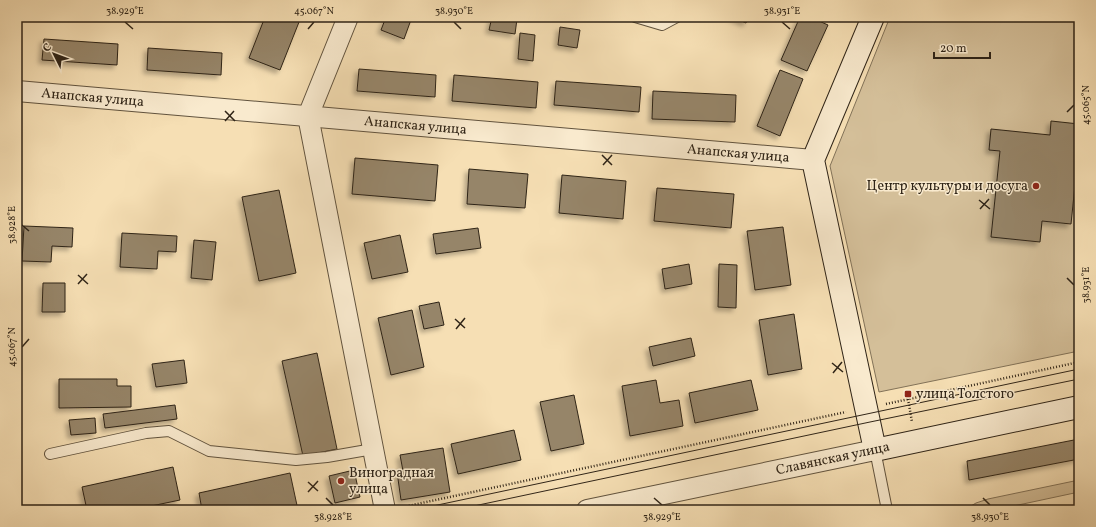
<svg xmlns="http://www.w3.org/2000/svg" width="1096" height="527" viewBox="0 0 1096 527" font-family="Vollkorn,serif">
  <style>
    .green { fill: #d4bf99; stroke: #827258 }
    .building { fill: #968569; stroke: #2f2417; filter: url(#shadow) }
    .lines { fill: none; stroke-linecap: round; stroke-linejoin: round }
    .lane-casing { stroke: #61533e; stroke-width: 12 }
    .street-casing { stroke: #61533e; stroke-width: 22 }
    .secondary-casing { stroke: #2f2417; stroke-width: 24 }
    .path { stroke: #2f2417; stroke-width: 2.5; stroke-dasharray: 1 2; stroke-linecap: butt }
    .lane { stroke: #f9eace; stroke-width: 10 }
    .street { stroke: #f9eace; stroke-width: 20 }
    .secondary { stroke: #f9eace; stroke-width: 22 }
    .tram { stroke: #2f2417; stroke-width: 1 }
    .ticks { fill: none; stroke: #2f2417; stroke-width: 1.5 }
    .poi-dot { fill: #8f2418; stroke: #f9eace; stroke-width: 1.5 }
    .labels { text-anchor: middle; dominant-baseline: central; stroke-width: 3; stroke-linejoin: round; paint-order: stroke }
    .street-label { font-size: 14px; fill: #2f2417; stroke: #f9eace }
    .poi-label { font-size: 14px; fill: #2f2417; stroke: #f9eace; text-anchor: start }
    .neatline { fill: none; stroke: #2f2417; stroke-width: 1.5 }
    .ticks-label { font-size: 10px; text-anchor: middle; fill: #2f2417 }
  </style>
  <defs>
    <filter id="shadow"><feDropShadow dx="-3.5" dy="3.5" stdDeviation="2" flood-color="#0004"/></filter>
  </defs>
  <rect width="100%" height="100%" fill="#f6dfb4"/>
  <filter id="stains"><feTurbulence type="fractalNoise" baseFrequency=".005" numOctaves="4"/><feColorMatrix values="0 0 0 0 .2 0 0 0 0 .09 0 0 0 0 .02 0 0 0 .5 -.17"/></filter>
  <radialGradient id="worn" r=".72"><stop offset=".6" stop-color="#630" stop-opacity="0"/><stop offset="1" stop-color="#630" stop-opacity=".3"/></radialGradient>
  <!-- green -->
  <path class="green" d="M890,17H1079V351L879,392L830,166Z
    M1079,480V492L995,510H964L976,503L988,499Z"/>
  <!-- building -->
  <path class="building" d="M265,17H301L280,70L249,58Z
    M386,17H412L404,39L381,30Z
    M492,17L517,19L515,34L489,30Z
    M732,17H749L746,23Z
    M800,17H810L828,25L807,71L781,60Z
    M560,27L580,30L577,48L558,45Z
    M520,33L535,35L533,61L518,59Z
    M44,39L118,44L117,65L42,60Z
    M148,48L222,53L221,75L147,70Z
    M359,69L436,75L435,97L357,91Z
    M780,70L803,79L780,136L757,126Z
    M454,75L538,82L536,108L452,101Z
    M556,81L641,87L639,112L554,105Z
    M653,91L736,95L735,122L652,119Z
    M1051,121L1079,124V146L1071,224L1042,221L1040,242L991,237L1000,151L989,150L991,129L1050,135Z
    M355,158L438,165L435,201L352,194Z
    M469,169L528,174L525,208L467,204Z
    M562,175L626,181L623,219L559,213Z
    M657,188L734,194L731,228L654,221Z
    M279,190L296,273L259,281L242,197Z
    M24,226L73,228L72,247L52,246L51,262L22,261Z
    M783,227L791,285L755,290L747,231Z
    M478,228L481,248L436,254L433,234Z
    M122,233L177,236L176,252L158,251L157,269L120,267Z
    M400,235L408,272L372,279L364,243Z
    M194,240L216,242L212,280L191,278Z
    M689,264L692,284L665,289L662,269Z
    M719,264L737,265L736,308L718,307Z
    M43,283H65V312H42Z
    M439,302L444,325L424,329L419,306Z
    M412,310L424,367L391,375L378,318Z
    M794,314L802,369L768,375L759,320Z
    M691,338L695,356L653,366L649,347Z
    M317,353L337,449L303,456L282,361Z
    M184,360L187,383L156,387L152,364Z
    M59,379H117V386H131V407L59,408Z
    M656,380L660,403L679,400L683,426L630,436L622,386Z
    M751,380L758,410L695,423L689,393Z
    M574,395L584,444L551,451L540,402Z
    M175,405L177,419L105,428L103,414Z
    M95,418L96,433L71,435L69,420Z
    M514,430L521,460L458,474L451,444Z
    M1079,439V459L969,480L967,461Z
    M443,448L450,492L401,500L397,472L403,471L400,455Z
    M173,467L180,500L132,510H87L82,487Z
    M354,470L360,497L335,503L329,476Z
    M290,473L298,510H202L199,493Z"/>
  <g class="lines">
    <!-- lane casing -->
    <g class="lane-casing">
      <path id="lane" d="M635,17L662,25L677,17
        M875,450L887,510
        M50,454L146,433L169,431L209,451L296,460L327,457L373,449"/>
    </g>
    <!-- street casing -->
    <g class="street-casing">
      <g id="street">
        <path d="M348,17L308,116L385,510"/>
        <path id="s1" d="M17,91L813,160"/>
        <path d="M587,510L875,450"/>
      </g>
    </g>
    <!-- secondary casing -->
    <g class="secondary-casing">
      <path id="secondary" d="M873,17L813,160L875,450L1079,407"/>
    </g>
    <!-- path -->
    <path class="path" d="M908,399L912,422
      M886,404L1079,362
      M403,507L846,412"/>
    <!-- lane -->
    <use href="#lane" class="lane"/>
    <!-- street -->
    <use href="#street" class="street"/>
    <!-- secondary -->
    <use href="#secondary" class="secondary"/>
    <!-- tram -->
    <path class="tram" d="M414,510L1079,369
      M455,510L870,422L1079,379"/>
  </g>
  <!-- ticks -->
  <path class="ticks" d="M125,22L133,29M454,22L461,29M782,22L790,29M308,29L314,22M225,111L235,121M1067,112L1074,105M225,121L234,111M602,155L612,165M603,165L612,155M979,200L990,209M980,209L989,199M22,225L29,231M78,275L88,284M1067,278L1074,285M78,284L87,274M455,319L465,328M456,329L465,318M22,347L29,339M832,363L843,372M833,373L842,362M308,482L318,491M308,492L318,481M326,498L333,505M654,498L662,505M983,498L990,505"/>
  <!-- markers -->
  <g class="poi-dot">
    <circle cx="1036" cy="186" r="4"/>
    <rect x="904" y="390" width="8" height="8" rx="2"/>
    <circle cx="341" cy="481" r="4"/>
  </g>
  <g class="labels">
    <!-- street labels -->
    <g class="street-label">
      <text stroke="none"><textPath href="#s1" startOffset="76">Анапская улица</textPath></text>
      <text stroke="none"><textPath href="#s1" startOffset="400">Анапская улица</textPath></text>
      <text stroke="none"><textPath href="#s1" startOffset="724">Анапская улица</textPath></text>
      <text transform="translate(833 459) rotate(-12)">Славянская улица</text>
    </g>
    <!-- poi labels -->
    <g class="poi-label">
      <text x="1028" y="186" text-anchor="end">Центр культуры и досуга</text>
      <text x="916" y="394">улица Толстого</text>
      <text x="349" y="473">Виноградная<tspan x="349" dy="16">улица</tspan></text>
    </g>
  </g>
  <!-- margin -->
  <rect width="1096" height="527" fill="none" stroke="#f6dfb4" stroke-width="44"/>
  <!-- north arrow -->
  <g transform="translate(54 54) rotate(312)" stroke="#f9eace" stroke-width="3" paint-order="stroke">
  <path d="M0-3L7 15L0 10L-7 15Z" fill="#2f2417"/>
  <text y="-6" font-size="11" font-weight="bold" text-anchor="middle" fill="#2f2417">С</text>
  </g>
  <!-- scale -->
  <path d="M934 52v6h56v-6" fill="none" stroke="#2f2417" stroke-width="2"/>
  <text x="940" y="52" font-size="12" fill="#2f2417" stroke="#f9eace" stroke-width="3" paint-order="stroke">20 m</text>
  <rect x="22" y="22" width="1052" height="483" class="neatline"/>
  <g class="ticks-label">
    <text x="125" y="14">38.929°E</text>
    <text x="314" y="14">45.067°N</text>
    <text x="454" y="14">38.930°E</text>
    <text x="782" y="14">38.931°E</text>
    <text transform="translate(1085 105) rotate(-90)" y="4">45.065°N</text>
    <text transform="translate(11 225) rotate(-90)" y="4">38.928°E</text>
    <text transform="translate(1085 285) rotate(-90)" y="4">38.931°E</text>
    <text transform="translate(11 347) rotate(-90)" y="4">45.067°N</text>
    <text x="333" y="520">38.928°E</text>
    <text x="662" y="520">38.929°E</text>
    <text x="990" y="520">38.930°E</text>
  </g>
  <rect width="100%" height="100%" filter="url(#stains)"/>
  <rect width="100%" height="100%" fill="url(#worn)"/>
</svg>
